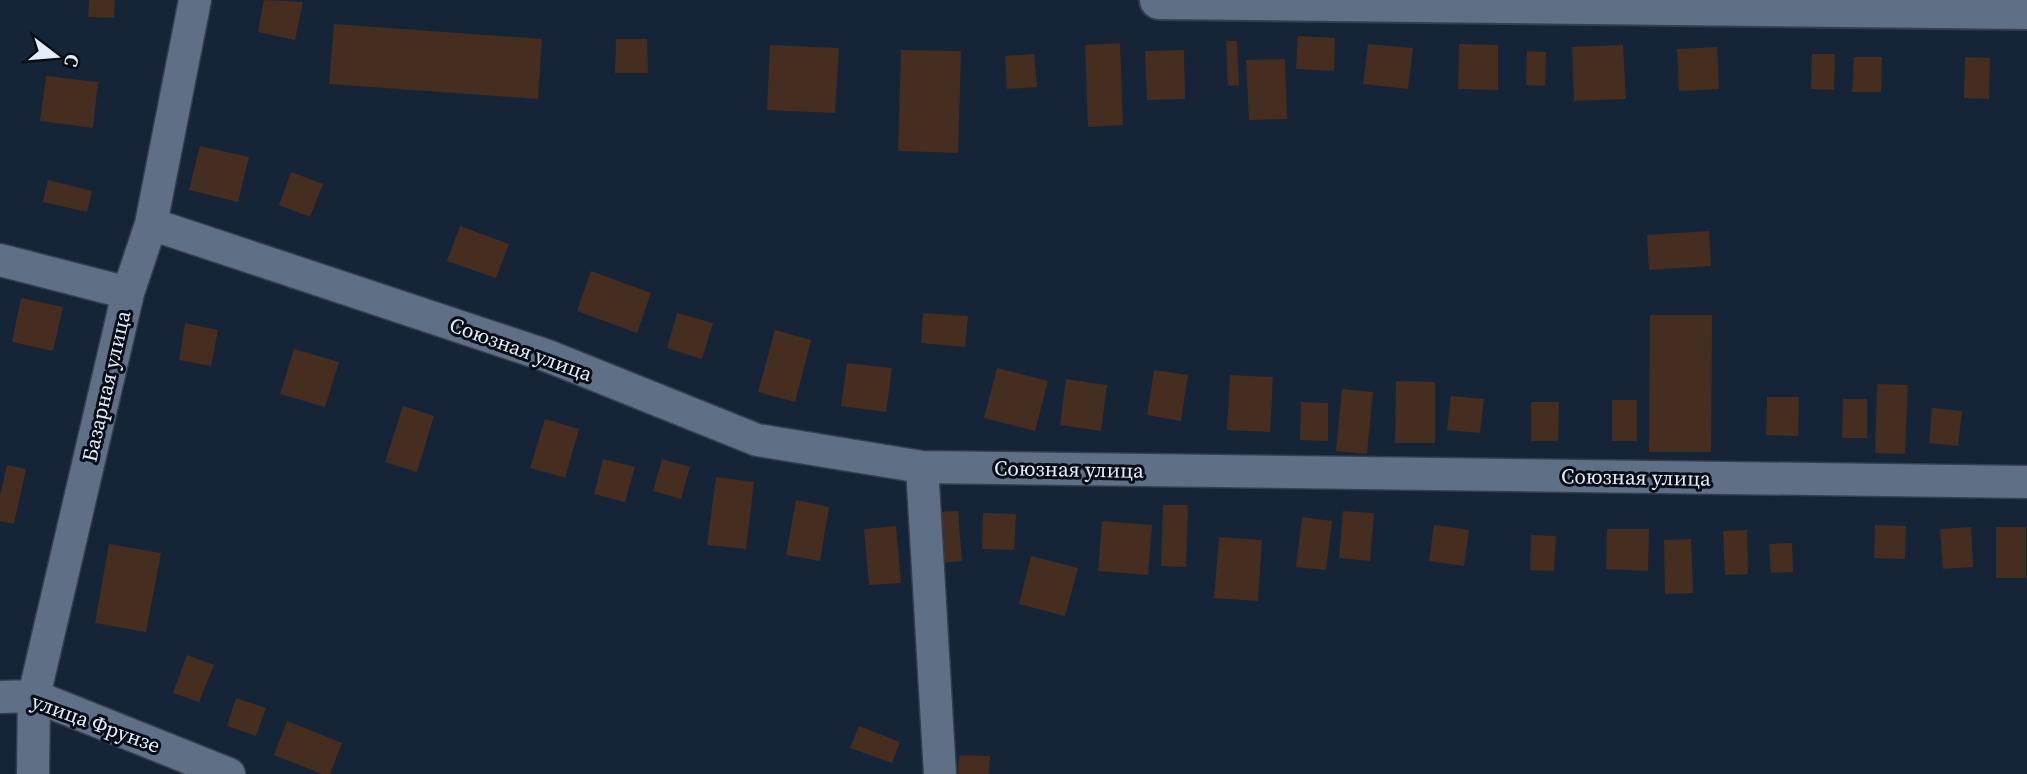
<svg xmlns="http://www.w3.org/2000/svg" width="2027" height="774" viewBox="0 0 2027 774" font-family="'Source Serif 4',serif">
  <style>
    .building { fill: #452d20 }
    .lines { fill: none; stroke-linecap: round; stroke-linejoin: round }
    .street-casing { stroke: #343e4f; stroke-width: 35 }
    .secondary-casing { stroke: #343e4f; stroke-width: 42 }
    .street { stroke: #5e6f86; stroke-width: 32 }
    .secondary { stroke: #5e6f86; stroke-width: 38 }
    .labels { text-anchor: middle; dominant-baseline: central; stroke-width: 6; stroke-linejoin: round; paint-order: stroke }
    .street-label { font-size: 21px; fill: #e3ecfa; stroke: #070d16 }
  </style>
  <rect width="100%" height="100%" fill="#162438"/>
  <!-- building -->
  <path class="building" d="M89,0H115L114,18L88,17Z
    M264,0L303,2L295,40L258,32Z
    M334,24L542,39L538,99L329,84Z
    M1298,36L1335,38L1334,71L1296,69Z
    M616,39H647L648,73H615Z
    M1226,41H1237L1239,85L1228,86Z
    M1120,43L1123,125L1088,127L1085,45Z
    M1368,44L1413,48L1408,89L1363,84Z
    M1459,44L1498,45V90L1458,89Z
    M770,45L839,48L835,113L767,110Z
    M1623,45L1626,99L1574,101L1572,47Z
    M1717,47L1719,89L1679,91L1677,49Z
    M901,50L961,51L958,153L898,151Z
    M1184,50L1185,99L1147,100L1145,51Z
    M1527,51L1546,52L1545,86L1526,85Z
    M1034,54L1037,87L1007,89L1005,56Z
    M1812,54H1835L1834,90L1811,89Z
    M1854,57H1882L1881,92H1852Z
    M1965,57L1990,58L1989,99L1964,98Z
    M1285,59L1287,119L1249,120L1246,60Z
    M46,76L98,82L93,128L40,121Z
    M200,146L249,157L238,202L189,190Z
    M291,172L323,184L310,217L279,205Z
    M48,180L92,191L87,212L43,202Z
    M460,226L509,244L496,278L447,261Z
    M1709,231L1711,266L1649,270L1647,235Z
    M591,271L651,293L637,333L577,311Z
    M21,298L63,307L53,351L12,342Z
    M677,313L713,323L702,359L667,348Z
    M923,313L968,316L965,347L921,343Z
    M1650,315H1712L1711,452H1649Z
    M185,323L218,330L211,366L179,360Z
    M775,330L811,340L795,402L758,392Z
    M294,349L339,362L325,407L280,394Z
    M847,363L892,368L886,412L841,406Z
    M997,368L1048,381L1035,431L984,418Z
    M1154,370L1188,375L1181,421L1147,415Z
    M1230,375L1273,377L1270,432L1227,430Z
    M1066,379L1107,385L1101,431L1060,425Z
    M1396,381L1435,382V443H1395Z
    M1877,384L1908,385L1905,454L1875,453Z
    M1342,389L1373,392L1367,454L1336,451Z
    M1451,396L1484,399L1480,433L1447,430Z
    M1767,397H1799L1798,436L1766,435Z
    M1843,399H1867V438H1842Z
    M1612,400H1637V441H1612Z
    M1301,402L1328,403V441L1300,440Z
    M1531,402H1559L1558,441H1531Z
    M403,406L434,416L417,472L385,462Z
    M1932,408L1962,411L1958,446L1929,443Z
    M545,419L579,429L565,478L530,468Z
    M603,459L635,467L625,502L594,494Z
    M662,459L690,467L681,499L653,491Z
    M7,465L26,469L14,524L0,521V496Z
    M716,477L754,482L746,549L707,545Z
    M796,500L829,507L820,561L786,555Z
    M1163,505H1188L1186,567L1161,566Z
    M958,511L962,561L940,563L937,512Z
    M1343,511L1374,513L1370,561L1339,558Z
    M983,513L1016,514L1014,550L982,549Z
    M1302,517L1332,521L1326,570L1296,567Z
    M1102,521L1152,525L1148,575L1098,571Z
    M1434,525L1469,530L1464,566L1429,561Z
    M1875,525L1906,526L1905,559L1874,558Z
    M896,526L901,583L869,585L864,529Z
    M1971,527L1973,567L1943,569L1940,529Z
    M1996,527H2026V578H1996Z
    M1607,529H1649L1648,571L1606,569Z
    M1747,530L1748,574L1725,575L1723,531Z
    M1531,535L1556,536L1554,571L1530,570Z
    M1219,537L1262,540L1258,601L1214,598Z
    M1691,539L1693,593L1665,594L1664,540Z
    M1792,543L1793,572L1771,573L1769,544Z
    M109,544L161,553L146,632L95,623Z
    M1031,556L1078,568L1065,616L1019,604Z
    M187,655L214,665L199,702L173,693Z
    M236,698L266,708L256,736L227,726Z
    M287,721L342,743L330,774H322L274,755Z
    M859,726L900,742L892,763L850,748Z
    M959,755L990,756L989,774H958Z"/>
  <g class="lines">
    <!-- street casing -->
    <g class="street-casing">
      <path id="street" d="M151,224L548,356L757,440L922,467L2027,482
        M0,260L128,293
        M922,467L940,774
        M0,697L34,696L229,774
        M33,774L34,696L128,293L151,224L195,0"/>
    </g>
    <!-- secondary casing -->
    <g class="secondary-casing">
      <path id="secondary" d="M1159,0L2027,10"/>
    </g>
    <!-- street -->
    <use href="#street" class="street"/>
    <!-- secondary -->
    <use href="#secondary" class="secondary"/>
  </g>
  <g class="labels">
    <!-- street labels -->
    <g class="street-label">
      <text transform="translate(521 349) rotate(20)">Союзная улица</text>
      <text transform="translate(106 386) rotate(-77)">Базарная улица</text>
      <text transform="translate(1069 469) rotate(1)">Союзная улица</text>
      <text transform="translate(1636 477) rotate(1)">Союзная улица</text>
      <text transform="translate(96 723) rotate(20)">улица Фрунзе</text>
    </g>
  </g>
  <!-- north arrow -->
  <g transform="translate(56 56) rotate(106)" stroke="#070d16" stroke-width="5" paint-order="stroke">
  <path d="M0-5L12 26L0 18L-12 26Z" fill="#e3ecfa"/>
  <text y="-10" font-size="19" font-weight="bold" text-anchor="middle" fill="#e3ecfa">С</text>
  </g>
</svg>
